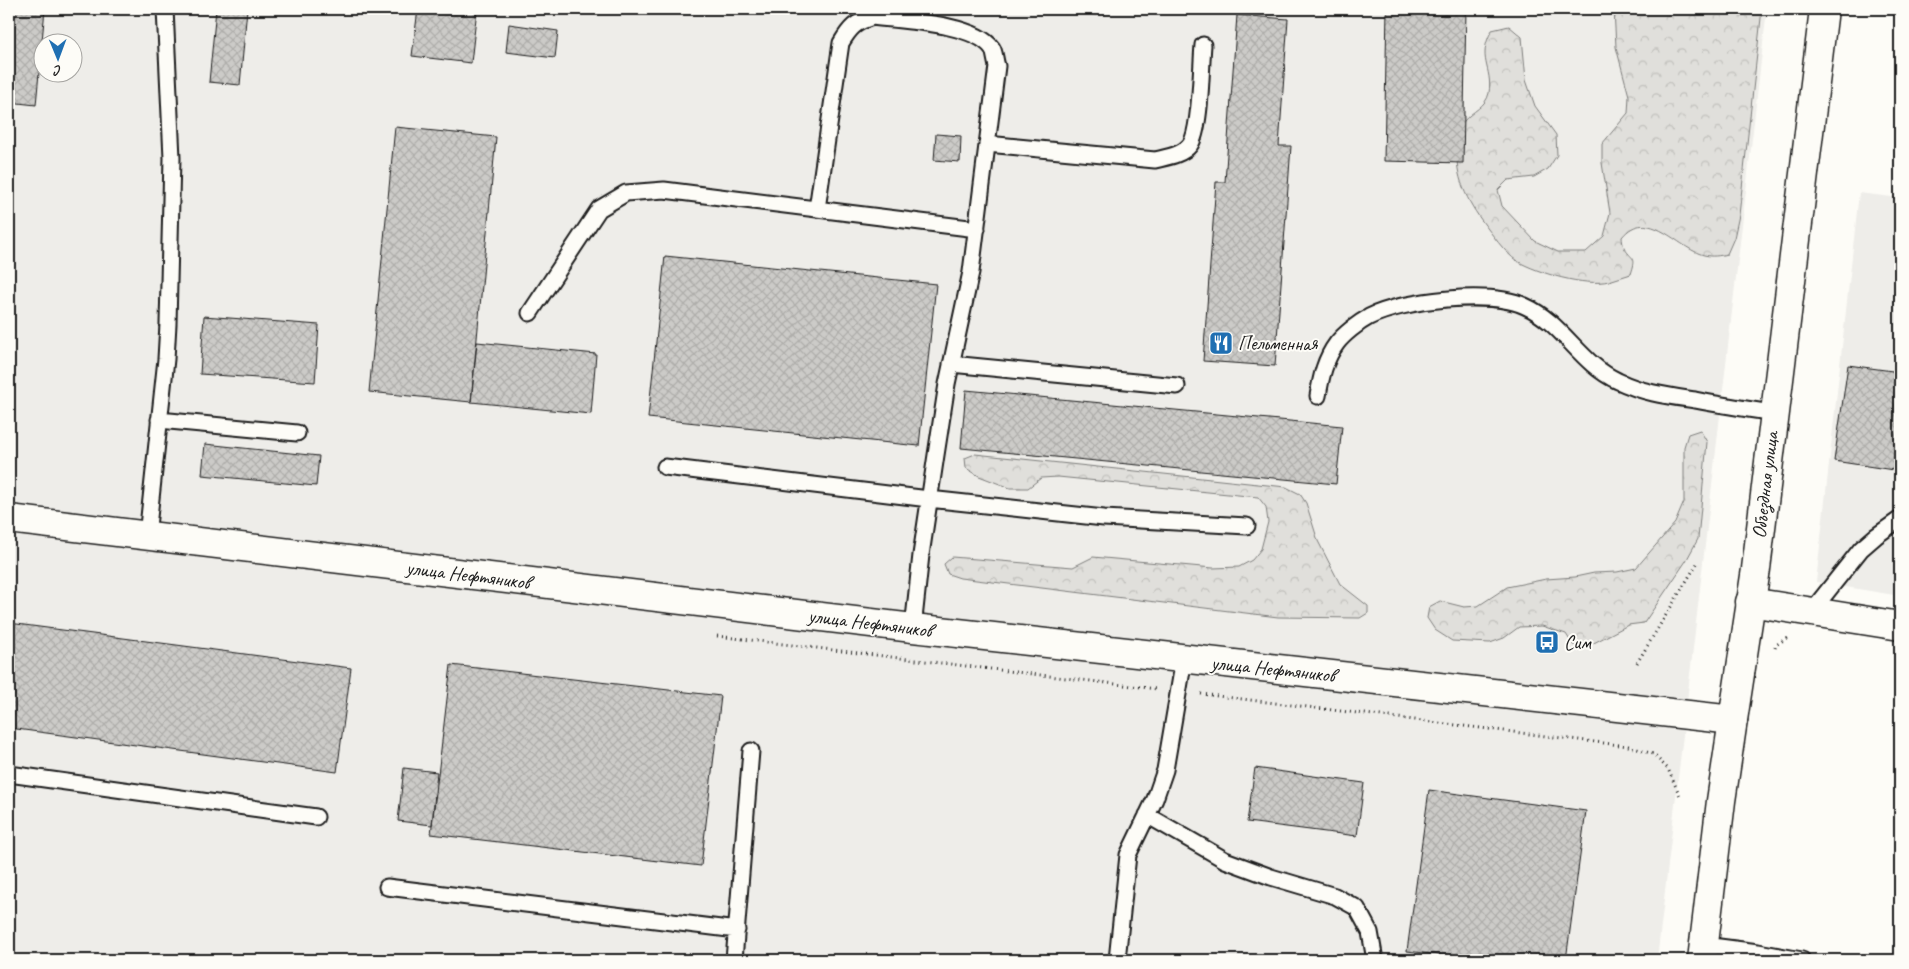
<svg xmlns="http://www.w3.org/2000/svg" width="1909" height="969" viewBox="0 0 1909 969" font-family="Caveat,sans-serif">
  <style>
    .built { fill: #eeede9; fill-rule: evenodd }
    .forest { fill: url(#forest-crowns); stroke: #7e7e7c }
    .building { fill: url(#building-cross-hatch); stroke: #1c1c1c }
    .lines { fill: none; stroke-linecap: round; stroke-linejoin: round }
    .service-casing { stroke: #1c1c1c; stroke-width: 19 }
    .minor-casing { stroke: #1c1c1c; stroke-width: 31 }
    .tertiary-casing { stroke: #1c1c1c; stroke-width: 31 }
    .path { stroke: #1c1c1c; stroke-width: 3; stroke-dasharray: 1 4; stroke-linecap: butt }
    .service { stroke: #fdfcf7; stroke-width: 15 }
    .minor { stroke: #fdfcf7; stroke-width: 28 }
    .tertiary { stroke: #fdfcf7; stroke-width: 28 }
    .labels { text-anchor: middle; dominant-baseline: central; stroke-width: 4; stroke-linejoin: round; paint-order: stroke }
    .poi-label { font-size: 20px; fill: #1c1c1c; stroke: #fdfcf7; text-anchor: start }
    .street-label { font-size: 20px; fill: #1c1c1c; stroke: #fdfcf7 }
  </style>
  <defs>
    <pattern id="forest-crowns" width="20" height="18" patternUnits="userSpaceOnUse" patternTransform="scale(1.25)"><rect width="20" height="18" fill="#e0dfdb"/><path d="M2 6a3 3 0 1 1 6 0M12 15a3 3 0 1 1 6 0" fill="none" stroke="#c0bfbb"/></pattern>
    <pattern id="building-cross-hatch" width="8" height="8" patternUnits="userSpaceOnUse" patternTransform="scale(1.25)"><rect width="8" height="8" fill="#cccbc8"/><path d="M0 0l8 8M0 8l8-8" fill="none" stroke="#afaeab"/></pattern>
  </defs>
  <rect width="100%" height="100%" fill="#fdfcf7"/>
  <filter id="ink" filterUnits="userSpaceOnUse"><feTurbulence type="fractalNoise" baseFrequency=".02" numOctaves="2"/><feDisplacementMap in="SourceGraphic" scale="10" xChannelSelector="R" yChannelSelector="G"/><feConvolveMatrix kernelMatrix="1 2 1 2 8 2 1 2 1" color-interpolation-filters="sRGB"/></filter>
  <g filter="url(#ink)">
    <!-- built -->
    <path class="built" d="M9,9H1767L1657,960H9ZM42,42H72V72H42Z
      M1859,193L1900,198V596L1816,582Z"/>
    <!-- forest -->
    <path class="forest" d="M1614,9H1762L1739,215L1734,238L1727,254C1719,256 1712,257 1704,255C1678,249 1648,205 1622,237C1622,240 1623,246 1625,249C1633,261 1637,256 1631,274C1624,276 1616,279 1609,281C1585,287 1538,273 1517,261C1505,253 1491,233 1482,221C1464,196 1453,171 1458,139C1459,134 1462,125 1464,121C1472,111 1486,107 1489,93C1493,67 1476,59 1492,30L1509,26L1522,37L1526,80L1535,106L1556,135L1557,155L1548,169L1534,177L1508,180L1498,190L1502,206L1535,241L1558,252H1586L1604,236L1610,213L1602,163V144L1628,113L1629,96L1616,47Z
      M1700,430L1707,442L1698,539L1686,561L1644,623L1628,625L1588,646L1573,645L1566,634L1542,626L1519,627L1504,638L1490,643L1452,641L1435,630L1427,618L1429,607L1440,601L1464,607L1478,606L1507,587L1546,579L1575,577L1594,573L1617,572L1636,568L1675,523L1684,502V447L1688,434Z
      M975,454L1286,487L1300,494L1306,503L1318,541L1340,584L1368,606V613L1360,618L1278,617L960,578L948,574L944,564L952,557L1073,567L1093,557L1213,568L1239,567L1252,560L1261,549L1268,522L1266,507L1258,497L1058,477L1041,478L1028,488H1010L979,476L966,468L965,458Z"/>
    <!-- building -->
    <path class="building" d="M9,9H45L36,105L9,102Z
      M216,9H247L240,85L209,82Z
      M418,9H477L471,63L412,56Z
      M1070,9H1098V15L1069,13Z
      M1387,9H1466L1463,163L1384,161Z
      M1237,15L1288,19L1279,146H1291L1275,366L1203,361L1216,182H1225Z
      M509,24L558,31L555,58L506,52Z
      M395,127L496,137L471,402L369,392Z
      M936,134L961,136L960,162L934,160Z
      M665,256L936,284L919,446L648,418Z
      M204,316L319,325L315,382L200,374Z
      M477,342L596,354L591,414L471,402Z
      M1848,365L1900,372V471L1834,461Z
      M966,390L1342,426L1336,484L961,448Z
      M205,444L319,456L316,486L202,475Z
      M9,623L351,668L337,772L9,728Z
      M451,665L721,696L701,866L431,834Z
      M404,768L437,772L432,825L398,821Z
      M1255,768L1364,783L1357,836L1247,822Z
      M1429,790L1586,811L1566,960H1480L1407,951Z"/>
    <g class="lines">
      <!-- service casing -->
      <g class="service-casing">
        <path id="service" d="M987,144L1155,160C1167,157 1182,155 1190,145C1201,130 1201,66 1203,45
          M817,209L841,43C850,28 855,22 873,17C903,21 974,23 992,48C995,52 995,61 997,66L971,272L947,384L936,455L921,555L913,628
          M530,313L599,209L626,193L664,190L977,229
          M951,364L1177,386
          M1318,396C1321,377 1325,359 1337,343C1344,334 1358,323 1369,317C1403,300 1490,290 1525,306C1563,323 1580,364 1618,381C1643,393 1668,396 1695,400C1721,405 1747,409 1774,413
          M159,420L297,433
          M665,467L929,499L1104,518L1247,526
          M147,536L166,359L168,324L172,158L165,9
          M1811,612L1861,549L1876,536L1900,519
          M9,774L316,817
          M1147,815L1225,860L1271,877L1335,896L1357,908L1370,932L1375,960
          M387,887L737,930
          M1704,945L1758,952L1802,960
          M734,960L751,751
          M1117,960L1128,855L1155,799L1165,770L1184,659"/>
      </g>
      <!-- minor casing -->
      <g class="minor-casing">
        <path id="minor" d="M1750,602L1900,626
          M1702,960L1721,801L1733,720"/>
      </g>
      <!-- tertiary casing -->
      <g class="tertiary-casing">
        <path id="tertiary" d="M9,519L913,628L1733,720L1756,569L1824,9"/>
      </g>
      <!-- path -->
      <path class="path" d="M717,636L1157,689
        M1775,648L1776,645L1787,638
        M1637,663L1698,562
        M1201,694L1628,746L1653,754L1668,769L1680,796"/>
      <!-- service -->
      <use href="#service" class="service"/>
      <!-- minor -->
      <use href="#minor" class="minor"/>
      <!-- tertiary -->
      <use href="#tertiary" class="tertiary"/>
    </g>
  </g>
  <!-- icons -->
  <defs>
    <g id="restaurant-square" transform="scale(1.25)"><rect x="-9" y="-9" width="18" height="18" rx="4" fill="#1f6fb2" stroke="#fdfcf7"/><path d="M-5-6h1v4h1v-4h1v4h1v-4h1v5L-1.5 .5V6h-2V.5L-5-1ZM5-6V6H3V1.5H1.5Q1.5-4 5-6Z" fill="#fff"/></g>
    <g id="bus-square" transform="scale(1.25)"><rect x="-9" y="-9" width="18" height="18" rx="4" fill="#1f6fb2" stroke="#fdfcf7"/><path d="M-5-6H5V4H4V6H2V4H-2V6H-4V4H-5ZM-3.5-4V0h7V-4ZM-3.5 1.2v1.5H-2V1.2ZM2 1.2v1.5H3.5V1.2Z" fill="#fff"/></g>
  </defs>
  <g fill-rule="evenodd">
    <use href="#restaurant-square" x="1221" y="343"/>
    <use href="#bus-square" x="1547" y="642"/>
  </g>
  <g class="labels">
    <!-- poi labels -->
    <g class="poi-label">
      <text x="1238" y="343">Пельменная</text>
      <text x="1564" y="642">Сим</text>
    </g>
    <!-- street labels -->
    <g class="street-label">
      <text transform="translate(1765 485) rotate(-83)">Объездная улица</text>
      <text transform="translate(468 575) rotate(7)">улица Нефтяников</text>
      <text transform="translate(870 623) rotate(7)">улица Нефтяников</text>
      <text transform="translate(1273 669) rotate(6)">улица Нефтяников</text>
    </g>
  </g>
  <!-- margin -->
  <rect width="1909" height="969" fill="none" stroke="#fdfcf7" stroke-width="30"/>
  <rect x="15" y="15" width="1879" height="939" fill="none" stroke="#1c1c1c" stroke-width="2" filter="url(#ink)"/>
  <!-- north arrow -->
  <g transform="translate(58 58) rotate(179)"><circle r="24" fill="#fdfcf7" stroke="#a3a29f"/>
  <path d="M0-4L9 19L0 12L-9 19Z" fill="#1f6fb2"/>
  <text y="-8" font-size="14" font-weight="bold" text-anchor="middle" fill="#1c1c1c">С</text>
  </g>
</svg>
